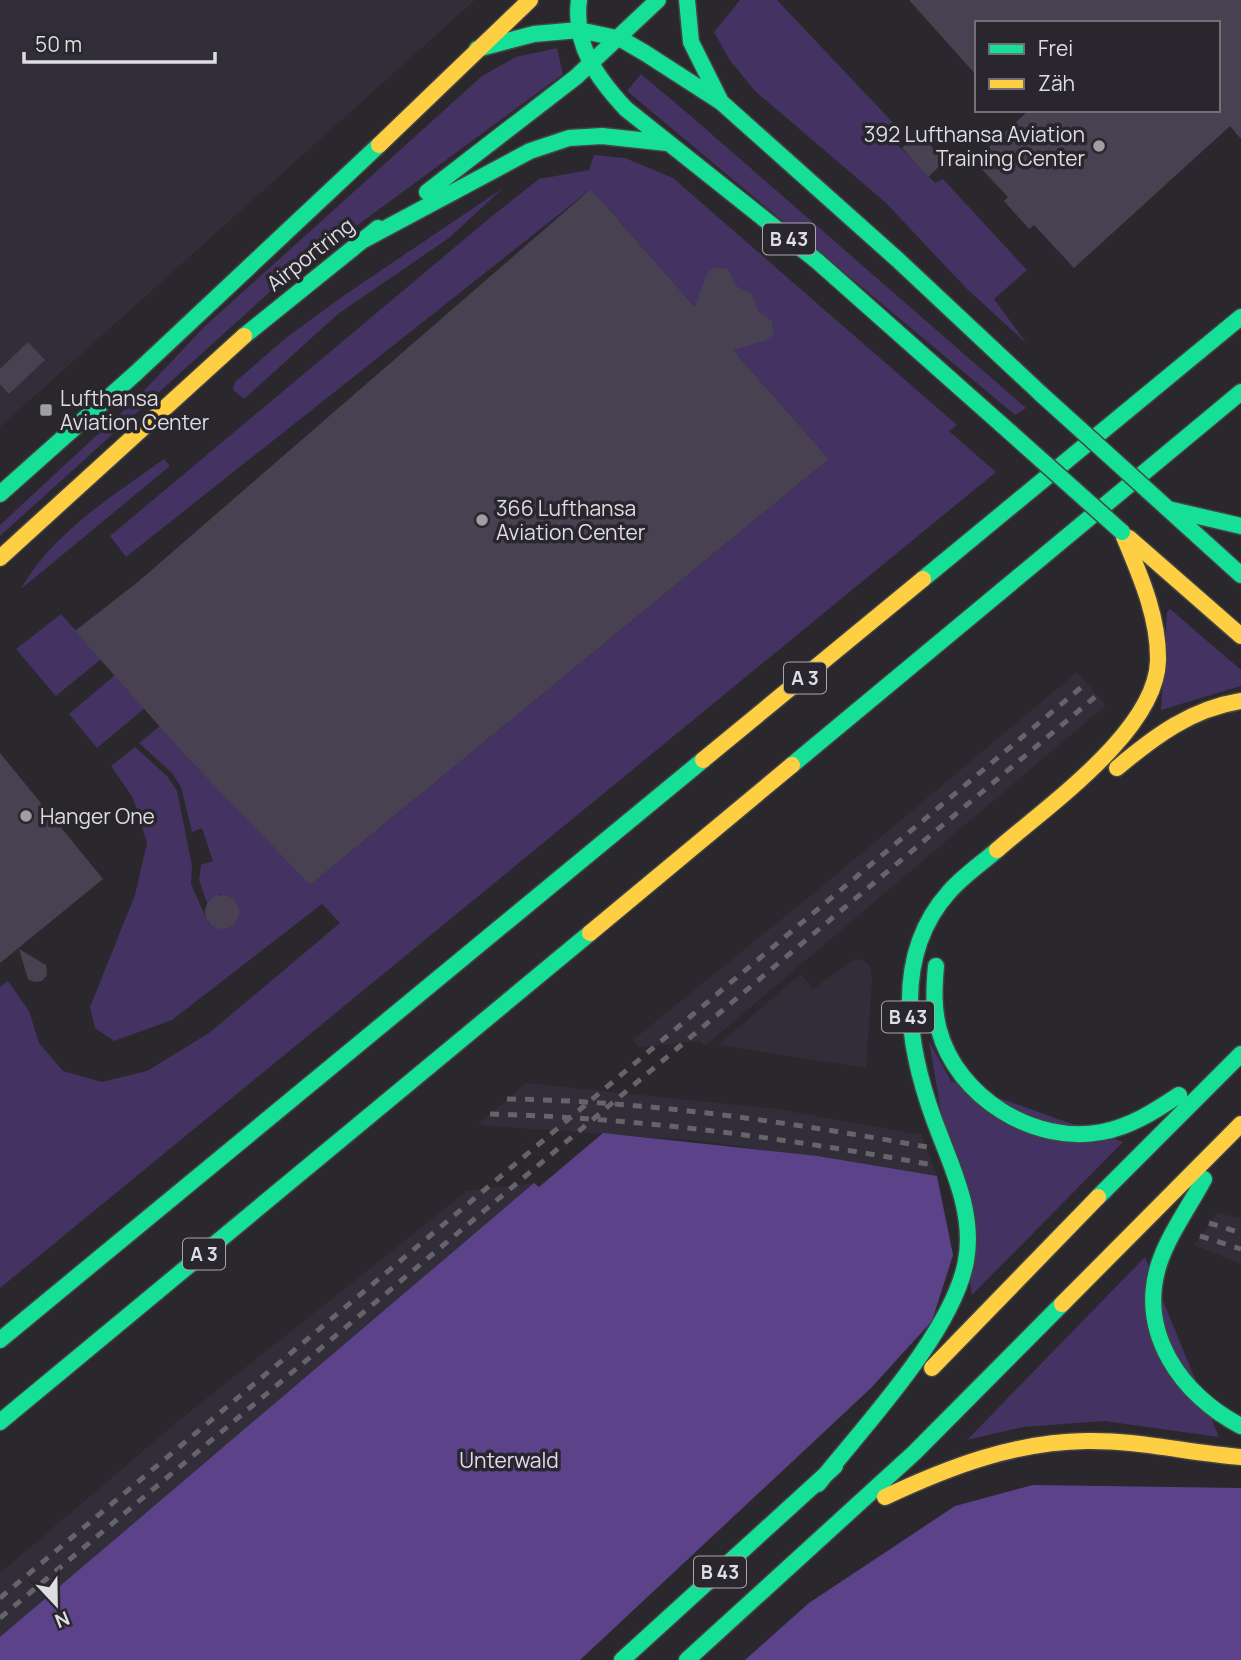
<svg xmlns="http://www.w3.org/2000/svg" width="1241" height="1660" viewBox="0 0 1241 1660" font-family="Manrope,sans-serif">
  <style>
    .built { fill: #312e39 }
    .green { fill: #433262 }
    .forest { fill: #5c4389 }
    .building { fill: #484152 }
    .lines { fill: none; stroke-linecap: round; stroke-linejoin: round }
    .fast-casing { stroke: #444346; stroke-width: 19 }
    .slow-casing { stroke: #444346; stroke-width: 19 }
    .fast { stroke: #16e098; stroke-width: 16 }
    .slow { stroke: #ffcf43; stroke-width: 16 }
    .rail { stroke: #666468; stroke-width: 5; stroke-dasharray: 9 9; stroke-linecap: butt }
    .fast-bridge-casing { stroke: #444346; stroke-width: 19; stroke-linecap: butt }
    .fast-bridge { stroke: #16e098; stroke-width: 16 }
    .poi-dot { fill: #9f9ea2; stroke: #29272d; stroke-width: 2.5 }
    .labels { text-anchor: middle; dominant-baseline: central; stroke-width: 7; stroke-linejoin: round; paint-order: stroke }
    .shield { fill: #29272d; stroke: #a8a6ab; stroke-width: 2 }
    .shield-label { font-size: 19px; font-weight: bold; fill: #dedde1 }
    .poi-label { font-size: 21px; fill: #dedde1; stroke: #29272d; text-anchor: start }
    .street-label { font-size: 21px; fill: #dedde1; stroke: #29272d }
    .park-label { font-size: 21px; fill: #e0daf1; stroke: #29272d }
  </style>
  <rect width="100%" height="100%" fill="#2a282c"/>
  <!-- built -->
  <path class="built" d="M0,0H475L0,427Z
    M1077,672L1106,705L705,1046L700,1041L639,1047L633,1040L820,888Z
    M854,959L863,960L871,968L872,980L866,1068L718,1045L801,974L813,989Z
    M526,1083L777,1109L922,1135L937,1176L703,1141L477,1125Z
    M534,1183L242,1433L0,1637V1573L177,1422L467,1191Z
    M1217,1213L1241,1218V1264L1194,1245Z"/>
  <!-- green -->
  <path class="green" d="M740,0H777L899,129L897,144L935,183L943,179L1027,270L994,299L1027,344L966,288L886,203L755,91L729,59L714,32Z
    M557,48L563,74L283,280L0,536V525L137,398L204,327L482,76L516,57Z
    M641,74L685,111L1026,408L1015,415L627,91Z
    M594,155L625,158L673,178L957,425L949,431L996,472L0,1288V987L8,981L29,1011L39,1043L63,1071L102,1082L147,1071L209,1033L340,923L322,904L172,1020L114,1041L95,1028L90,1007L135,895L147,843L133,798L111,766L135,747L167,776L177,791L192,866L191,884L209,924C220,931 230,929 237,919L236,902L220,894L207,903L199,880L201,865L213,861L202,828L192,832L181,787L172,773L139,743L160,726L310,885L829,459L591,189L126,557L110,536L491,217L539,179L589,170Z
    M503,188L449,238L338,314L244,399L233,390L235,382L287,337L346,294Z
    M164,459L170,466L21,589C52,533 114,495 164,459Z
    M1170,609L1241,670V686L1161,710L1167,612Z
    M61,614L101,659L56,696L16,649Z
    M115,675L145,708L97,748L69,714Z
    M929,1041L951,1081L1123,1142L972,1295Z
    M1145,1257L1219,1437L1104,1421L1023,1427L967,1440Z"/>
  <!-- forest -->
  <path class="forest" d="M603,1133L817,1156L937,1176L953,1255L932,1321L871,1388L580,1660H0V1637L534,1183L539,1187Z
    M1033,1485L1241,1488V1660H745L809,1603L955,1506Z"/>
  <!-- building -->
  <path class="building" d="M909,0H1241V139L1230,126L1074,268L1034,225L1029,229L1004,201L1008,197L974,161L1029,110H1218V23H977V76Z
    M919,133L945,161L928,177L902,148Z
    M591,189L695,307L707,273L714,267L728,269L736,286L752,294L758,311L772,321L774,333L767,340L733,350L829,459L310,885L185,755L75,631L139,581Z
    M28,342L45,360L9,394L0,384V369Z
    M0,753L103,879L0,963Z
    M205 912a17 17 0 1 1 34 0a17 17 0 1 1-34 0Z
    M19,949L46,965L47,975L42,981L34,982L28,979Z"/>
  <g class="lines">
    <!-- fast casing -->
    <g class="fast-casing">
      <path id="fast" d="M579,0C573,45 597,78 626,109L817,261L1002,425
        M687,0L691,42L721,102
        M477,49L534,34L579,30L621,39L645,53L721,102L898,260L1041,394
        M427,192L576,77L658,0
        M358,243L530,151L569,138L602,136L667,143
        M244,336L378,228
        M0,494L136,373L379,145
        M1167,508L1241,575
        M1168,509L1241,526
        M923,579L1241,317
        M792,765L1241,392
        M936,966C934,988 933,1008 939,1030C957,1097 1034,1145 1102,1132C1130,1127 1155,1111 1179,1095
        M1204,1179C1189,1207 1169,1234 1159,1264C1137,1333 1182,1396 1241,1426
        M1098,1197L1241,1054
        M0,1340L703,760
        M0,1422L590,933
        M818,1484C864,1426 953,1332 966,1261C974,1218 956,1176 941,1138C910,1061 887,961 949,892C963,876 982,863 997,850
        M622,1660L835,1466
        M687,1660L914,1453L1062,1304"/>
    </g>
    <!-- slow casing -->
    <g class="slow-casing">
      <path id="slow" d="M379,145L530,0
        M1129,538L1241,636
        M0,558L244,336
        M703,760L923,579
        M1117,768C1155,736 1191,709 1241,701
        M997,850C1046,807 1156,731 1158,661C1159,616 1139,573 1122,532
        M590,933L792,765
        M1062,1304L1241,1124
        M932,1368L1098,1197
        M885,1497C949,1467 1014,1442 1086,1441C1138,1440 1189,1453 1241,1457"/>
    </g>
    <!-- fast -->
    <use href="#fast" class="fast"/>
    <!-- slow -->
    <use href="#slow" class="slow"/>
    <!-- rail -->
    <path class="rail" d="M507,1099C648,1101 788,1122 927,1147
      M490,1114C640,1118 785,1138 933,1165
      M1209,1223L1241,1233
      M1200,1236L1241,1249
      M0,1598L1084,685
      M0,1618L1095,697"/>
    <!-- fast-bridge casing -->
    <g class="fast-bridge-casing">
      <path id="fast-bridge" d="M1041,394L1167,508
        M1002,425L1122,532"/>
    </g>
    <!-- fast-bridge -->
    <use href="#fast-bridge" class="fast-bridge"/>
  </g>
  <!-- markers -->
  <g class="poi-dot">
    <circle cx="1099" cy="146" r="7"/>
    <rect x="39" y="403" width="14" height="14" rx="3.5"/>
    <circle cx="482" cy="520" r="7"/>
    <circle cx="26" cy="816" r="7"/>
  </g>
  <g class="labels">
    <!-- shield labels -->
    <g class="shield">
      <rect x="763" y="223.5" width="52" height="31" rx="5"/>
      <rect x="784" y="662.5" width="42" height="31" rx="5"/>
      <rect x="882" y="1001.5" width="52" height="31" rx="5"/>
      <rect x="183" y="1238.5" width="42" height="31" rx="5"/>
      <rect x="694" y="1556.5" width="52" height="31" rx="5"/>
    </g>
    <g class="shield-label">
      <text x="789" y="239">B 43</text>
      <text x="805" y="678">A 3</text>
      <text x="908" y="1017">B 43</text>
      <text x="204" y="1254">A 3</text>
      <text x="720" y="1572">B 43</text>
    </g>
    <!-- poi labels -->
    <g class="poi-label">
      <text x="1085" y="134" text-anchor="end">392 Lufthansa Aviation<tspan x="1085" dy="24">Training Center</tspan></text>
      <text x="60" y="398">Lufthansa<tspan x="60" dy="24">Aviation Center</tspan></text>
      <text x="496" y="508">366 Lufthansa<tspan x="496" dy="24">Aviation Center</tspan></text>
      <text x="40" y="816">Hanger One</text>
    </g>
    <!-- street labels -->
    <g class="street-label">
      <text transform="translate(310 254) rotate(-38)">Airportring</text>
    </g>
    <!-- park labels -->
    <g class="park-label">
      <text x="509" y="1460">Unterwald</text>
    </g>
  </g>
  <!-- legend -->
  <rect x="975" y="21" width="245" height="91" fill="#29272d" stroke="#717075" stroke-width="2"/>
  <rect x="989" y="44" width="35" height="10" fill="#16e098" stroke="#717075" stroke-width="2"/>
  <text x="1038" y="56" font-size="21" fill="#dedde1">Frei</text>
  <rect x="989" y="79" width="35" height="10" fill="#ffcf43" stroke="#717075" stroke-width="2"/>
  <text x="1038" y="91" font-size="21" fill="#dedde1">Zäh</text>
  <!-- north arrow -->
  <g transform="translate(56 1604) rotate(158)" stroke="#29272d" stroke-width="5" paint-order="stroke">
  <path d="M0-5L12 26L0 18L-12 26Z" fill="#dedde1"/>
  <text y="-10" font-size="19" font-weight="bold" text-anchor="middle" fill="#dedde1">N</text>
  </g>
  <!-- scale -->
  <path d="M24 52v10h191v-10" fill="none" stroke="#dedde1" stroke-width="3.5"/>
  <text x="35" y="52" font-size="21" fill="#dedde1" stroke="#29272d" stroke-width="5" paint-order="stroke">50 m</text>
</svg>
